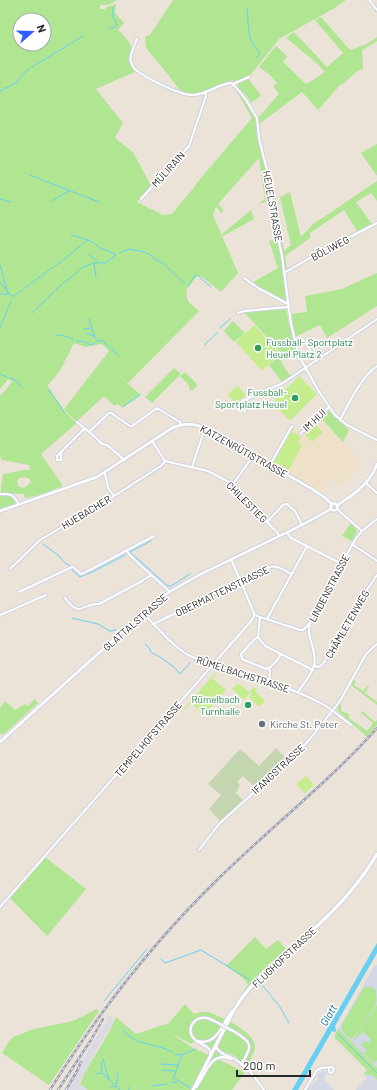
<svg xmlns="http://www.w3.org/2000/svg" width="377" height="1090" viewBox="0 0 377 1090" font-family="Barlow,sans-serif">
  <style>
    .industrial { fill: #dcdae3 }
    .education { fill: #eee1c7 }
    .airport { fill: #d4d7e4 }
    .green { fill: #b0e592; fill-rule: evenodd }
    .cemetery { fill: #c3d6af }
    .pitch { fill: #c6ed8d }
    .water { fill: #66d0f3 }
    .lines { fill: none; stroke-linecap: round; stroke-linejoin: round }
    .stream { stroke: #66d0f3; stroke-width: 1 }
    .minor-casing { stroke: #ced2e2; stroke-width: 4 }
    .tertiary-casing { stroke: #ced2e2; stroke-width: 4.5 }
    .secondary-casing { stroke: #ced2e2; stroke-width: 5 }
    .minor { stroke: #fff; stroke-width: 2 }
    .tertiary { stroke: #fff; stroke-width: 2.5 }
    .secondary { stroke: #fff; stroke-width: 3 }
    .rail-casing { stroke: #9b9fb3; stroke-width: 2.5 }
    .rail { stroke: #fff; stroke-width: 1; stroke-dasharray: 3; stroke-linecap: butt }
    .minor-bridge-casing { stroke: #ced2e2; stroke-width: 4; stroke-linecap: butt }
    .minor-bridge { stroke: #fff; stroke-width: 2 }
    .leisure-dot { fill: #2e9e5b; stroke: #fff; stroke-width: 1.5 }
    .worship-dot { fill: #6b7280; stroke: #fff; stroke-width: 1.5 }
    .labels { text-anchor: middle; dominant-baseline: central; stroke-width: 3; stroke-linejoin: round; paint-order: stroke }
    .street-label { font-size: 10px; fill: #282828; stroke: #fff }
    .leisure-label { font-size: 10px; fill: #27864d; stroke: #fff; text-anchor: end }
    .worship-label { font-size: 10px; fill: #5b616d; stroke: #fff; text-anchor: start }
    .water-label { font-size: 11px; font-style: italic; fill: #086c9c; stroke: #fff }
  </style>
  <rect width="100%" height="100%" fill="#ebe3d8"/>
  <!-- industrial -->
  <path class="industrial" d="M108,1015L114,1019L113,1023L94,1054L79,1083L88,1090H67L76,1075L88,1050L108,1019L106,1017Z"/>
  <!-- education -->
  <path class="education" d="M318,417L362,462L341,486L331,479L321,492L271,464L293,426L301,434Z"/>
  <!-- airport -->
  <path class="airport" d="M375,965H377V1090H355L367,1078L364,1074L367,1070L335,1038V1035Z
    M323,1070L327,1073L324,1077V1079L334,1090H307L319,1078L317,1076Z"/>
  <!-- green -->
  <path class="green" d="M0,0H116C111,5 107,5 100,5V9H105L107,7L116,4L115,13L124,23L118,30C123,35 133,43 131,51C130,58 129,59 132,67V68L137,71L96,89L123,123L115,138L133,152L151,186L137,202L163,215L172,214L196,185H195L252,118L233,85L235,86L246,100L256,118L258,138L266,167L265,168L269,201L258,204L265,199L259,158L218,204L224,210L221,213L216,206L213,215L238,273L221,292L202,277L197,276L187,289V285C186,302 186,300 199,311L128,383L118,375L141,395L122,407L117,404L115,406L105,397L102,398L77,421L69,415L64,409L109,351L102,344L85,347L74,343C68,355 58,378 47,385L65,412L77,423L41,454L63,486L39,495L25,498L24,494L1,493V486L3,474L25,470H30L29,465L2,460L0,456V393L1,395L12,382L8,379L0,389ZM20,20H44V44H20ZM25,477L30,479L31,482C26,486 25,490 18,486L17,482L19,478Z
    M173,0H346L333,9L279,39L248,78L261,96L251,103L246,95L238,87V81L234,83L232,80L229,83L200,94L192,95L181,92L166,72L146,48L145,37L150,35Z
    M321,17L350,50L365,45L377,37V41L362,50L363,69L356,72L343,84L342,83L318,110L302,92L259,124L258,118L279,94L273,86L277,83L270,75L259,67L276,46L287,56L283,62L306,84L313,80L325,72L312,59L286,38L294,32L327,67L343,53L315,20Z
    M377,144V176L361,153Z
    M377,181V201L371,193L356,202L372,224L284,272L272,201H274L284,251L291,245L280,197L290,192L301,237L314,223L324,217ZM344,210L357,231L287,269L285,256L310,238V233Z
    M251,210L254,219L223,236L222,234Z
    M277,239L281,256L286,302H284L252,283L278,268L269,241Z
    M377,273V306L327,338L320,325L295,337L291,314L307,312L305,296L342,289Z
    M286,309L295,351L283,355L244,312Z
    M233,321L245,333L234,342L224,331Z
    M280,355C280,363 286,370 291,376L282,382L269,365Z
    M174,368L181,374L152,403L145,397Z
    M184,373H186L196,383L197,387L190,391L189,385L180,376Z
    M328,411H329L349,430L343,442L320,417Z
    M0,495C8,495 12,493 16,502V504L0,510Z
    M351,523L356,529L357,532L352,541L342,536Z
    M354,680L356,681L354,685L363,691L368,685L369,686L365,693L377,702V705L351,685Z
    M35,699L38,703L4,734H0V708L5,701L15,710L25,704L28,706Z
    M339,704L341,705V711L349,714V718L367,731L373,723L361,713L362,711L375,722L377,720V725L367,737L337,710Z
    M45,857L86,889L47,936L9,897Z
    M255,937L266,949L278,940L286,949L267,966L242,994L248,984L242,977L226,966Z
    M365,987H371L375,989C377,996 377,1002 374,1008L356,1035L352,1038H349L342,1030V1025L363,989Z
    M185,1004L194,1014L201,1012H208C221,1017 255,1031 255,1047C255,1052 251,1056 250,1061C249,1064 251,1068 251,1071L236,1057L229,1053L215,1058L245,1072L232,1090H88L80,1084C89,1060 107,1041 116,1017L136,1034L169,1023ZM169,1032L191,1044L197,1039L203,1044L214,1050L211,1056L193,1048Z
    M377,1005V1060L374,1063L364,1053L367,1050L361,1045L365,1041L368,1043L371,1040L363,1032L352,1042Z
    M97,1009L99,1011L49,1085L2,1053L9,1041L13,1037L34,1029L73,1021Z
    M338,1029L377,1068V1080L371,1074L370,1075L367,1074L365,1076L364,1074L367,1070L335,1038V1035Z"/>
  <!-- cemetery -->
  <path class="cemetery" d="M276,748L288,760L257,789L243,776L237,782L240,785L236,793L244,801L221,822L209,809L221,795L208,784L240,749L259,766Z"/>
  <!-- pitch -->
  <path class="pitch" d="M254,325L280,354L262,371L236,342Z
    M299,376L317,394L290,421L272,403Z
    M238,386L246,395L235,403L227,394Z
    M315,425L323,432L312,442L305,435Z
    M292,428L294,429L292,432L301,437L298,443L302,445L289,470L278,463L277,464L273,463Z
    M215,673L217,674L213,679L226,690L204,715L191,703L185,710L184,709Z
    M238,683L249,692L254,687L257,689L255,691L265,701L259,707L249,697L252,694L250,693L244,700L232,689Z
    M306,776L314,785L305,793L296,784Z"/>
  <!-- water -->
  <path class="water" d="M377,943V953L335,1026L336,1030L335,1032L332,1031L298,1090H292Z"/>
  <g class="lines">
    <!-- stream -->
    <path class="stream" d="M247,8L249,34L251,40L260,54L256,58
      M109,29L115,27L117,25L113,17V7
      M32,67L83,36
      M0,91C6,88 13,85 18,81C22,76 25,71 30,68
      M30,175L99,202
      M0,199L10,202
      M52,201L69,191
      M71,235L89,240L101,248L116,255L105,263C95,262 89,264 80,269
      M120,253L129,249L144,252L151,255L154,259L161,262L166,266
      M88,254L97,261
      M68,256L88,240
      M94,263L96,277
      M0,265L7,290
      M167,267L185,284
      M0,282L11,296H14L67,257
      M188,286L194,277L197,275L211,287
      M0,294H9
      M32,313L61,285L79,271
      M89,319L95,338L97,340
      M0,328L11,301
      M220,328L230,319
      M84,329L91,328
      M86,333L94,336
      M57,335L65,336L74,340
      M77,341H83L91,345L100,340L103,341L119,356
      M205,345L206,343L217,333
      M0,374L7,377
      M10,378L15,380L23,388
      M49,390L65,413
      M123,407L140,395
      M43,544L59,556L65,563L69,565L73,571L80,577L94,571L125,555
      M130,552L168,586H171L190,574
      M130,552L151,541
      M72,618L98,624L110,631L116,630
      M145,644L149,648L151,652L163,659L174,667L180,674L190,663
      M194,661L204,664
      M223,671L238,675
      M161,959L165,963L201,950L250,980
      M259,984L264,987L270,994
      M271,996L280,1007L289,1023
      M104,1001L147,949
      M123,1030C134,1046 157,1043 172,1052
      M338,1034L377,1073
      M175,1054L182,1055L196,1049
      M103,1059L109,1080
      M101,1063L102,1073L120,1090
      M159,1064L177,1065
      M162,1070L175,1071
      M97,1074L101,1073
      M174,1078L190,1088
      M173,1079L182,1055
      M172,1083L177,1082
      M116,1085L118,1073
      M111,1086L116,1087
      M152,1086L167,1084
      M129,1090V1087"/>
    <!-- minor casing -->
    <g class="minor-casing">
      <path id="minor" d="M369,0L377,10
        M137,39C134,46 129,55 131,62C132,65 134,68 136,70C146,78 181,96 193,95C206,95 218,84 231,83L235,86L246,100L257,118L259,138L267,170L276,228L282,256L291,324L299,356L318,390L335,415L347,425L377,440
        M233,84L249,77
        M141,199L189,146L206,96L205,92
        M284,273L332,245L348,238L377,223
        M244,278L258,288L288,304
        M238,313L244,311L288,307
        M303,339L317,361
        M245,412L240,406L242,401L283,383L377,319
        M340,420C349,403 361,377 377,366
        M77,422L94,436L102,444L107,445L120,456L124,460
        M89,432L109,413H111L130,426H132L157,408L180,422L181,425
        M300,434L329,407
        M152,441L165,461L208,471L229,482L236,488L252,507L277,532L279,536
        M61,452V460H57V456L83,430L86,429
        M270,465L292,426
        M192,467L205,428
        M105,473L108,488L114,496
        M366,483L377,493
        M232,485L238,477L253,456
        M0,494C11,494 14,494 19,505
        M337,509L362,531
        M267,522L283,505L287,504L295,511L302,525
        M287,533L291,538L342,564
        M352,544L377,561
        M127,551L129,554L138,563L170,592
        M10,569L40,540L114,496L161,466L165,461
        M19,592L72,567H73L81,574L84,573L154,536
        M65,598C82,620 82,602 99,604L142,581L151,575
        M143,613L167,638L178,648L188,655L200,660C242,674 287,684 326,706C335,712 343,719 351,725
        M0,615L46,595
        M254,615L300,630H303L310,623
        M260,617L258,637L265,646L313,670
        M267,619L307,546
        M153,624L191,606L194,602L270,567C278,565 284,570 291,574
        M258,637L254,640L241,654L242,659L266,669C272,667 278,660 281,654
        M314,666L319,667L323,664L364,594L377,575
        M268,668L270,671L269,682
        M298,692C303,684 312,675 314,665C317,653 310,643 309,632C309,625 311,619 314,613L355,540L362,531L377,519
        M199,850L219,824L291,759L310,739L340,701L366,654L377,644
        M0,907L252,620L254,615V613L231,559
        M235,1032C255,1044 251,1047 241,1065
        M198,1041C218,1046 222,1023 232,1011
        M216,1046C218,1054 230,1056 236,1060C248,1067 256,1079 264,1090
        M210,1054L211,1052C208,1044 196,1044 192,1036C187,1026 196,1016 207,1018C211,1019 214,1021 218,1023
        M196,1087C206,1075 210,1050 231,1059
        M305,1090L317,1070L321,1068L332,1067L334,1069L333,1072L330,1073L329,1072V1068"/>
    </g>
    <!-- tertiary casing -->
    <g class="tertiary-casing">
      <path id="tertiary" d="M330.5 507a3.5 3.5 0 1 1 7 0a3.5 3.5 0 1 1-7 0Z
        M338,505C354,494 370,484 377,464
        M0,511L97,477L172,428C183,423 194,423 205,428L312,489L324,497L332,504
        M0,742L143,613L169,592L201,574L302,525L331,509"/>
    </g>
    <!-- secondary casing -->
    <g class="secondary-casing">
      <path id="secondary" d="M193,1090L234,1010C255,975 287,953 317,926C340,905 361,881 377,854"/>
    </g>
    <!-- minor -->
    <use href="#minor" class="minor"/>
    <!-- tertiary -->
    <use href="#tertiary" class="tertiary"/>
    <!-- secondary -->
    <use href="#secondary" class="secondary"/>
    <!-- rail casing -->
    <g class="rail-casing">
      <path id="rail" d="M50,1090C98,1013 154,941 219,878C271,827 329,782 377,728
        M58,1090L91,1040L103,1019
        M66,1090L77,1071L81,1062"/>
    </g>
    <!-- rail -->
    <use href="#rail" class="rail"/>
    <!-- minor-bridge casing -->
    <g class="minor-bridge-casing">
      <path id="minor-bridge" d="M218,1023L235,1032"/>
    </g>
    <!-- minor-bridge -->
    <use href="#minor-bridge" class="minor-bridge"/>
  </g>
  <!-- markers -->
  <g class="leisure-dot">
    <circle cx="258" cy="348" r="4"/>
    <circle cx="295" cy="398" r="4"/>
    <circle cx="248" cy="705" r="4"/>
  </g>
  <circle class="worship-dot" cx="262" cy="724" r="4"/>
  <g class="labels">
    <!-- street labels -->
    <g class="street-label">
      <text transform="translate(168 169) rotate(-48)">MÜLIRAIN</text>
      <text transform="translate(273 206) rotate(80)">HEUELSTRASSE</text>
      <text transform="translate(330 248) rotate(-28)">BÖLIWEG</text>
      <text transform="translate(314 420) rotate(-43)">IM HUI</text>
      <text transform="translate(244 451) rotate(29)">KATZENRÜTISTRASSE</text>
      <text transform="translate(247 502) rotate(45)">CHILESTIEG</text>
      <text transform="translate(86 512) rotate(-31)">HUEBACHER</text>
      <text transform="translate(329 588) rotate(-62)">LINDENSTRASSE</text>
      <text transform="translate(222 591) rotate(-26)">OBERMATTENSTRASSE</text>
      <text transform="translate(135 622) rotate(-41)">GLATTALSTRASSE</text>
      <text transform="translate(347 624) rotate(-60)">CHÄMLETENWEG</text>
      <text transform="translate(243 674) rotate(18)">RÜMELBACHSTRASSE</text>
      <text transform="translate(148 739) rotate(-49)">TEMPELHOFSTRASSE</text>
      <text transform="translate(278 769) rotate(-43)">IFANGSTRASSE</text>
      <text transform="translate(284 957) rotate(-43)">FLUGHOFSTRASSE</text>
    </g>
    <!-- leisure labels -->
    <g class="leisure-label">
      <text x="266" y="342" text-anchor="start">Fussball- Sportplatz<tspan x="266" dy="12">Heuel Platz 2</tspan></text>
      <text x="287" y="392">Fussball-<tspan x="287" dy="12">Sportplatz Heuel</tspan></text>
      <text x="240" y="699">Rümelbach<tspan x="240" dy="12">Turnhalle</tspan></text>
    </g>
    <!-- worship labels -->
    <g class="worship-label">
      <text x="270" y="724">Kirche St. Peter</text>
    </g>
    <!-- water labels -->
    <g class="water-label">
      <text transform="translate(328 1015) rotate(-60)">Glatt</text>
    </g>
  </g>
  <!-- north arrow -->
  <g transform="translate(32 32) rotate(70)"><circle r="19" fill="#ffffff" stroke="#a9a9a9"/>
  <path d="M0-3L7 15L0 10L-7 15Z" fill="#325cff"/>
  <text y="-6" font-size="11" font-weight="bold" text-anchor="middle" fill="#282828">N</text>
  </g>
  <!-- scale -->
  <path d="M237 1070v6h73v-6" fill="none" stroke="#282828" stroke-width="2"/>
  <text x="243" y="1070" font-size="12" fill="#282828" stroke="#ffffff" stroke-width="3" paint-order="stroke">200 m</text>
</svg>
